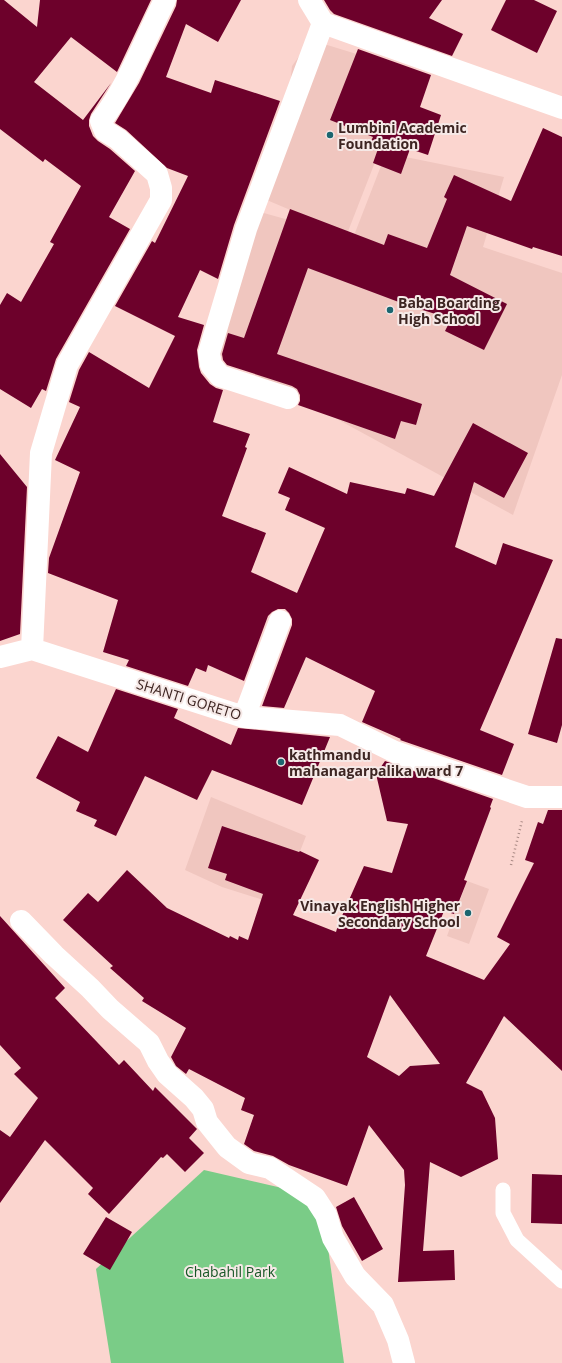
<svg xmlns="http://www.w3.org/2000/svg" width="562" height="1363" viewBox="0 0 562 1363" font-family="'Open Sans',sans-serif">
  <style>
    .built { fill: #f0c6bf }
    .green { fill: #7acc87 }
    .building { fill: #6d012b; fill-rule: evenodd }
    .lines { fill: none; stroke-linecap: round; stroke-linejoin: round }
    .path { stroke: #ab8b86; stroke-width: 2.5; stroke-dasharray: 1 3; stroke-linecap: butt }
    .service { stroke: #fff; stroke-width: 15 }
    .minor { stroke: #fff; stroke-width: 22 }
    .poi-dot { fill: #1b6670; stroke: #f6e9e7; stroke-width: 1.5 }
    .labels { text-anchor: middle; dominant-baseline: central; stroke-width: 4; stroke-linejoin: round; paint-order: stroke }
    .poi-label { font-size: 14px; font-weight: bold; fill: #3d2522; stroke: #f6e9e7; text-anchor: start }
    .street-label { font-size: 14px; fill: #3d2522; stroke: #f6e9e7 }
    .park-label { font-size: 14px; fill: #175626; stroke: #f6e9e7 }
  </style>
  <rect width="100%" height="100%" fill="#fbd5cf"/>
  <!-- built -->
  <path class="built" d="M311,40L363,56L386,139L377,157L347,234L262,198L286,131L292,66Z
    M386,153L504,177L483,247L562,273V375L513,515L205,347L253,210L353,238Z
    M211,797L306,836L279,905L222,887L185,870Z
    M467,881L489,889L469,944L447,936Z"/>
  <!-- green -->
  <path class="green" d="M204,1170L321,1197L344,1363H111L96,1269Z"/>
  <!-- building -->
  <path class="building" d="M0,0H4L37,27L40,0H151L117,72L71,37L34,82L83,120L111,83L91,114L89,120V126L93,136L98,141L110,149L135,171L109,217L130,229L56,359L46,391L42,389L31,408L0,389V305L7,293L21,302L54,244L50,242L81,186L45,159L43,162L0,129Z
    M177,0H241L218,42L186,24L166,77L211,93L215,80L280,101L234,225L218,279L200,270L178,317L204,325L197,350L199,367L201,373L210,384L216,388L223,390L213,422L250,434L245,447L247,448L222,516L266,533L251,572L297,593L325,528L285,510L290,498L278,493L289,467L347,494L350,482L405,494L407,488L434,496L473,423L528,453L504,498L474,482L455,547L496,565L503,543L553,560L480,730L514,744L502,775L400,740L401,739L362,722L375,691L306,657L284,708L262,706L292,625V619L289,613L285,609H278L272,612L268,616L244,681L208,665L206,672L196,668L188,686L126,666L129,660L103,652L118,600L48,573L49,558L80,472L55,460L80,407L69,402L79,370L89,352L149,388L175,336L115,306L152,241L155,243L188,176L167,168L126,130L115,123L139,83L176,6Z
    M324,0H442L429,18L463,34L452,56L334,14L330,10Z
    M506,0H534L557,11L537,53L491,30Z
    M358,49L431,75L420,107L441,115L428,155L410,149L401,174L373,163L379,146L370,143L373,137L330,120Z
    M543,128L562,137V256L533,247L532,249L467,226L450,275L507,304L484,350L445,331L451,319L404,304L308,268L277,354L422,404L416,425L401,421L395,439L298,405L300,401V395L297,389L292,386L227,365L223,360L222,354L228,333L244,338L290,209L384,245L388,234L427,248L447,199L444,197L454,175L511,201Z
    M0,454L27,487L20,634L0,641Z
    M556,638L562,639V725L557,743L528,734Z
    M116,689L178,709L174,718L231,745L238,728L330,737L302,805L212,770L197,800L145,776L116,836L94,826L97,820L76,811L80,802L36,778L58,736L88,752Z
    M385,761L493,799L490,807L491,808L464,880L467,881L454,914L444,911L426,956L484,980L510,944L497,937L534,863L525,860L538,822L543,824L548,810H562V1071L504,1016L466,1083L482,1091L495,1118L498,1159L461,1177L430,1162L423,1251L454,1250L455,1280L398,1282L405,1185L404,1170L369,1125L347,1186L289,1165L273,1156L254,1151L244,1144L254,1115L241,1110L245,1098L189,1069L186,1074L176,1066L171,1057L186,1028L142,1001L144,998L110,968L113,966L63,920L88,893L98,902L127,870L167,908L229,938L230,936L238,940L239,936L248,940L263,894L225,880L227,874L208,868L222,826L299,852L300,851L319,860L293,915L336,932L338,925L364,866L392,873L408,824L387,821L376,774ZM390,995L440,1064L410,1066L399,1076L367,1057Z
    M0,916L65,988L55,998L119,1065L124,1060L153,1091L155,1087L197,1129L189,1138L204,1153L185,1172L167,1154L163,1158L161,1157L109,1214L88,1194L93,1188L45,1140L0,1203V1130L10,1137L38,1098L14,1074L21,1068L0,1045Z
    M532,1174L562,1175V1224L531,1223Z
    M354,1197L383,1249L362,1261L342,1226L336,1207Z
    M106,1217L132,1232L110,1270L83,1254Z"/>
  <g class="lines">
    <!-- path -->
    <path class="path" d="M511,865L522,821"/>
    <!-- service -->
    <path class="service" d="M503,1190V1213L517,1240L562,1281"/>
    <!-- minor -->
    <path class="minor" d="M309,0L323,23L562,108
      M288,398L220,376L211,365L209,353L246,229L323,23
      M32,649L41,453L67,365L161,200V188L157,174L118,139L105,131L101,121C129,84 144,41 165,0
      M0,657L32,649L244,717L340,725L395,752L527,797H562
      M244,717L280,621
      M21,921L54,955L90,988L110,1009L149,1043L158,1061L167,1074L194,1098L203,1109L207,1122L227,1147L249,1163L270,1168L315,1198L326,1215L333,1238L355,1276L383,1305L398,1340L404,1363"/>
  </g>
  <!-- markers -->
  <g class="poi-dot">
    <circle cx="330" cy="135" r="4"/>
    <circle cx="390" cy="310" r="4"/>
    <circle cx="281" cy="762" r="4"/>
    <circle cx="468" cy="913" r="4"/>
  </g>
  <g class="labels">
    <!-- poi labels -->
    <g class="poi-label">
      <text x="338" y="127">Lumbini Academic<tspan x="338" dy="16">Foundation</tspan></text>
      <text x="398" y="302">Baba Boarding<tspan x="398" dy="16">High School</tspan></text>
      <text x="289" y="754">kathmandu<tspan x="289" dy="16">mahanagarpalika ward 7</tspan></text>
      <text x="460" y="905" text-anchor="end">Vinayak English Higher<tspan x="460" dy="16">Secondary School</tspan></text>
    </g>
    <!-- street labels -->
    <g class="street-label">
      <text transform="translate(189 699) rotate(17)">SHANTI GORETO</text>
    </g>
    <!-- park labels -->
    <g class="park-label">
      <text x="230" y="1271">Chabahil Park</text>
    </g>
  </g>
</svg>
